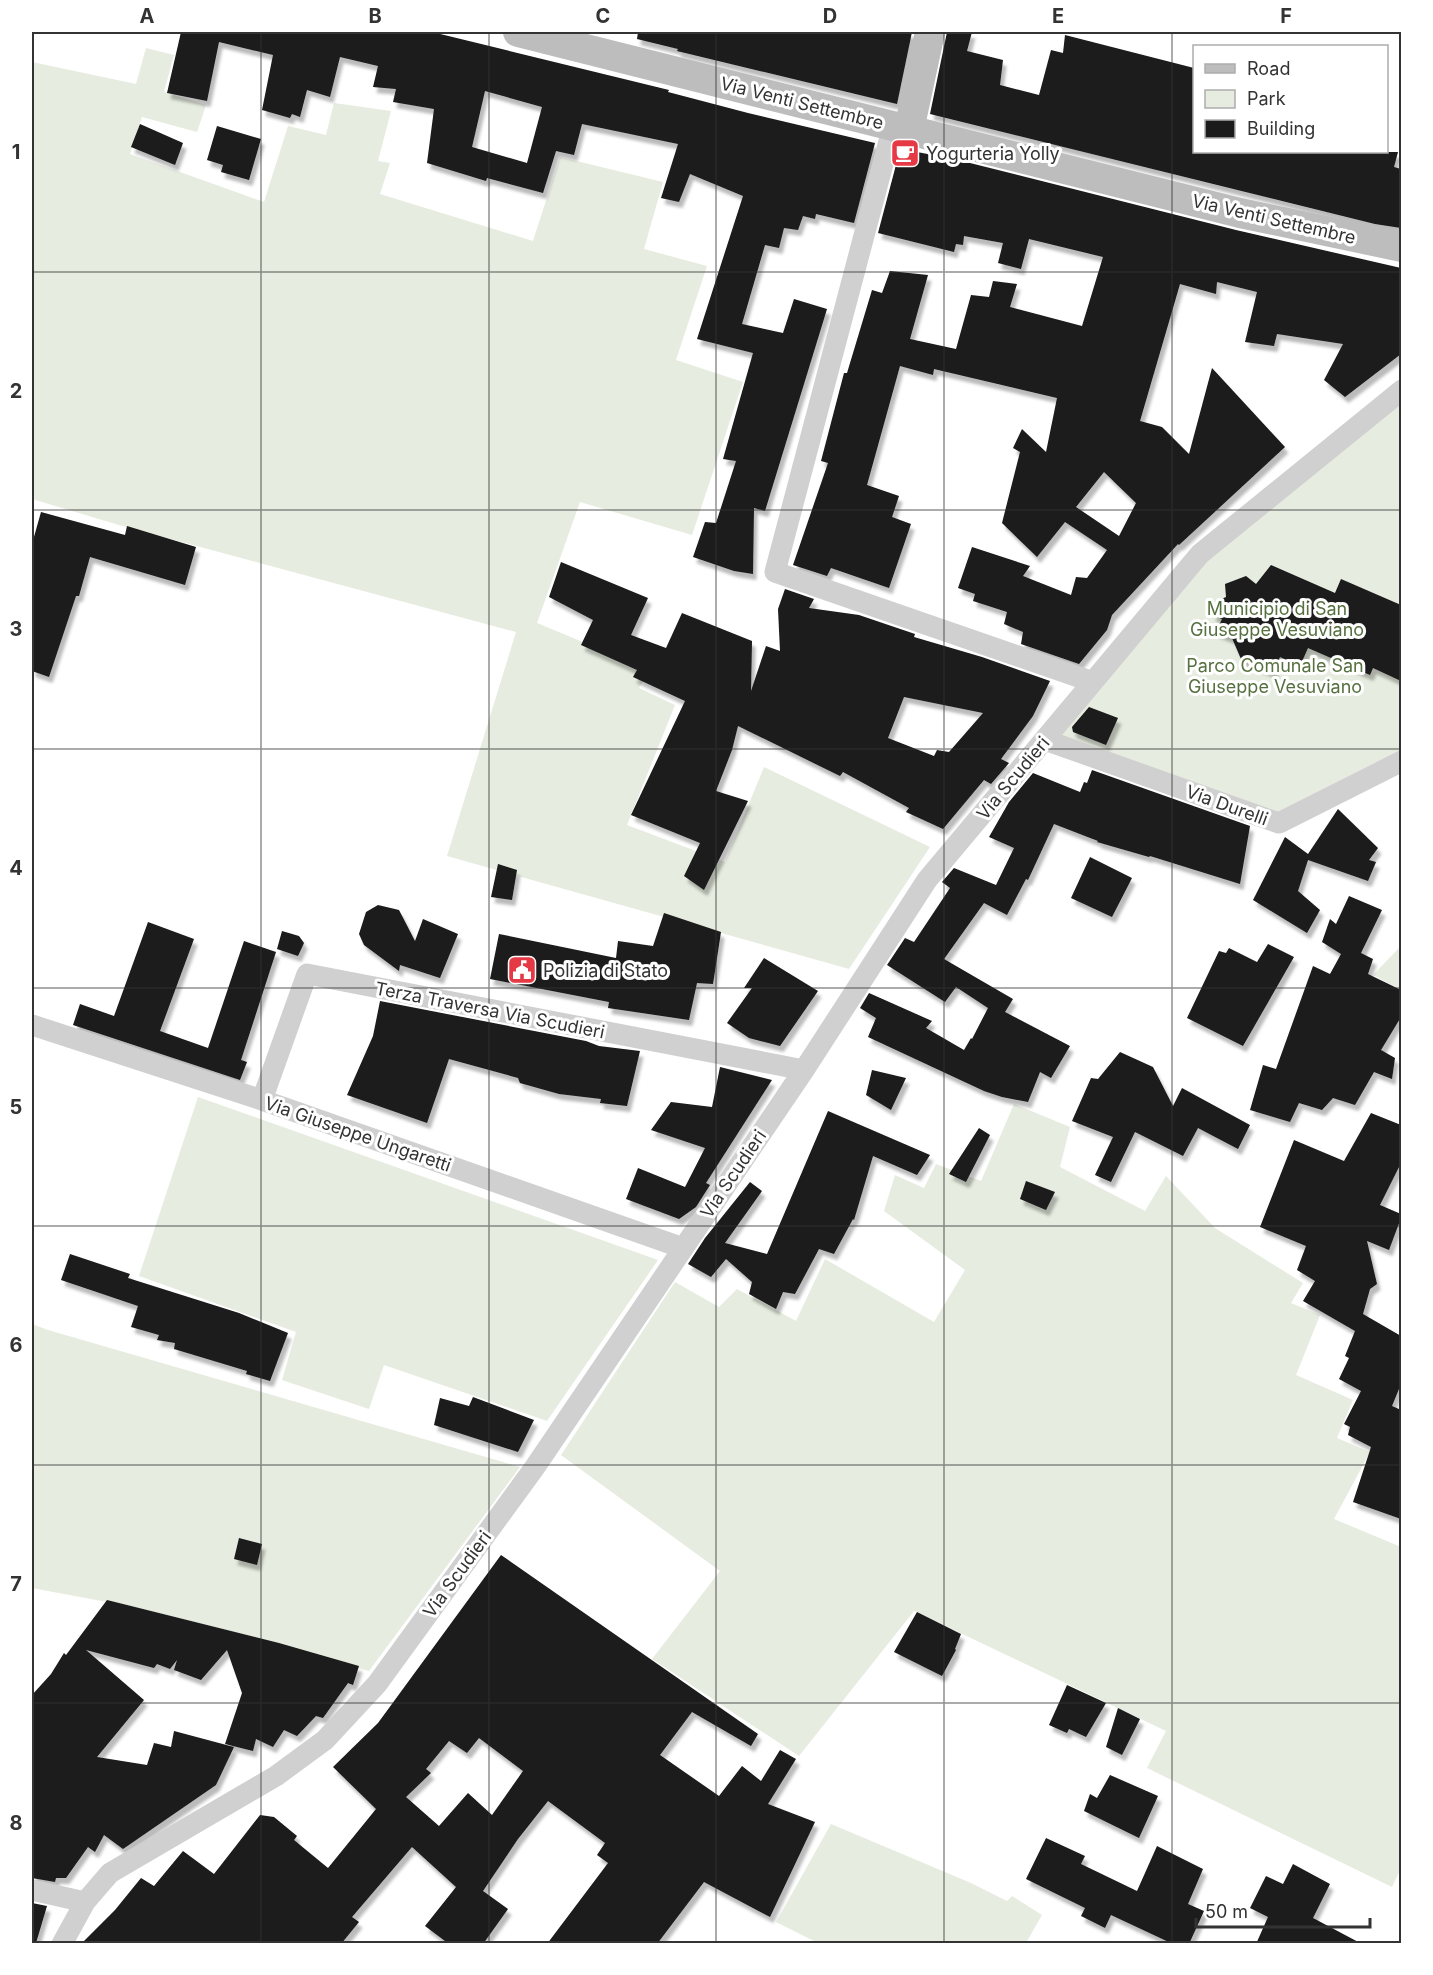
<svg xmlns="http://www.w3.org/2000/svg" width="1433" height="1975" viewBox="0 0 1433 1975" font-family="Inter,sans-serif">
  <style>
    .green { fill: #e6ecdf }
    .building { fill: #1a1a1a; fill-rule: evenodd; filter: url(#shadow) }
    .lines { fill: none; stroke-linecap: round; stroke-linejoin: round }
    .street { stroke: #d0d0d0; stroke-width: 21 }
    .secondary { stroke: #bdbdbd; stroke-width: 30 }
    .grid { fill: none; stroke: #333; stroke-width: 1.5; stroke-opacity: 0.55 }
    .labels { text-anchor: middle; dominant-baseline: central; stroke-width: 6; stroke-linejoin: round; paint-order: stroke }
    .street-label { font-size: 18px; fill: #333; stroke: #fff }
    .poi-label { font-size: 18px; fill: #333; stroke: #fff; text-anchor: start }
    .park-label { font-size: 18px; fill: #56703f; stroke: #fff }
    .neatline { fill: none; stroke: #333; stroke-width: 2 }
    .grid-label { font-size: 20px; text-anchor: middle; font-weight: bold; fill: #333 }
  </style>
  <defs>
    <filter id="shadow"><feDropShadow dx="3.5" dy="6" stdDeviation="1.5" flood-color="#0004"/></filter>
  </defs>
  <rect width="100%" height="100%" fill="#fff"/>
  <!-- green -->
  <path class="green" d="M146,48L174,55L164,92L206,105L197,132L142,117L130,154L264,202L288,126L326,135L334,103L391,111L378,161L390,163L380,194L533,241L560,157L663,182L644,249L707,266L676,360L743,382L692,535L580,502L537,623L650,670L639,688L675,705L627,825L725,862L764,767L930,847L849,969L447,856L516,632L119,525L32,499V62L136,84Z
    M1401,402V752L1278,815L1060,736L1208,559Z
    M1401,946V990L1373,975Z
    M198,1097L658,1260L547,1421L384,1365L369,1409L282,1380L296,1332L139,1276Z
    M1014,1104L1070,1127L1060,1167L1145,1211L1166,1176L1215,1228L1303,1283L1291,1303L1320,1315L1296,1375L1353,1400L1337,1438L1370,1452L1334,1519L1401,1547V1868L1392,1887L1147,1768L1166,1731L914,1611L799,1756L652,1659L720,1571L561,1455L675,1282L719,1307L737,1289L796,1321L825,1259L934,1322L965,1270L884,1211L895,1175L924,1188L936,1164L981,1181Z
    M32,1324L48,1330L520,1467L369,1671L107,1602L32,1588Z
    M831,1824L971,1883L1007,1901L1012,1896L1042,1915L1026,1943H818L776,1922Z"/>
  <!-- building -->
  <path class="building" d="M181,32H432L669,90L668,92L748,113L875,143L854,223L816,214L815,219L803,216L798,230L784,228L779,248L765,245L742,324L783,333L794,299L827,309L765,511L754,508L753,574L734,571L693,557L705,522L716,523L736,461L723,459L753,353L697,339L743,196L690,174L679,202L661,198L678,144L582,124L574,155L556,151L543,193L487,178L486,181L427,163L434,109L393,102L396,89L373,87L378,66L340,57L330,97L307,90L300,117L292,114L290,118L262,110L273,55L219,42L207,101L167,93ZM485,91L542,107L527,163L472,147Z
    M638,32H912L897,104L677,51L678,49L637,39Z
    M947,32H972L967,51L1003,60L1000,85L1039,95L1051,50L1063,53L1065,35L1194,68V152H1398L1394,167L1401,169V228L1375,224L930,114Z
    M140,124L183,143L175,165L131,147Z
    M217,126L261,139L249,180L221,172L223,165L207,160Z
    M901,146L917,150V152L954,159L1236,230L1401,268V354L1345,397L1324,380L1343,344L1277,334L1274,346L1245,342L1257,292L1217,282L1216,294L1180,284L1140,421L1162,427L1189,454L1212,368L1285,447L1179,545L1178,544L1112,615L1107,630L1079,664L1021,644L1023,632L1004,624L1007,612L973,601L975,594L958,588L972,547L1030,566L1023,576L1071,595L1076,577L1087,578L1107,550L1065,522L1037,557L1002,523L1020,452L1013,448L1022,429L1046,452L1057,398L934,369L933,375L900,366L867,485L899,496L892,517L911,524L889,588L831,568L827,576L793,565L828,463L821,461L844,373H847L872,290L882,293L890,271L928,275L910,339L956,349L971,295L989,297L993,281L1017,284L1010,307L1082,326L1103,257L1029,239L1021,269L998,263L1003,243L964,236L963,245L956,244L954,252L878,233ZM1104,472L1136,503L1119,536L1076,507Z
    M41,512L125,535L127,526L196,547L185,585L90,557L79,596H76L49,677L32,671V544Z
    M561,562L648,598L631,635L666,648L682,613L752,641L751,691L766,646L780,651L778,609L785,589L814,599L809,608L859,615L915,634L914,637L982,657L1050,681L1033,716L1001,759L1009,763L991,784L984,780L943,829L906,812L909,808L843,772L840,776L738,726L732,750L716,791L748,801L704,890L684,876L700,843L631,815L685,701L633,677L637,670L581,645L593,620L549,597ZM904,697L983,713L949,752L937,750L934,756L888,738Z
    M1271,565L1335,593L1341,579L1401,605V681L1373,668L1370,675L1308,648L1300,666L1280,657L1273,673L1241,659L1232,638L1216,632L1222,619L1212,615L1219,600L1226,597L1225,584L1246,576L1256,584Z
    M1089,707L1118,718L1106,745L1073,732L1072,727Z
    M1092,770L1250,826L1240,884L1150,856L1149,857L1097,842L1098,841L1054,824L1028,880L1026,879L1007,915L984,903L944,959L1013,999L1005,1012L1070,1046L1051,1078L1040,1072L1028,1102L1002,1097L984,1091L868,1037L876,1018L860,1008L869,993L932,1021L926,1028L964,1050L971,1038L972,1039L988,1008L956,987L945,1002L887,965L905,938L914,942L950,888L942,882L954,868L996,885L1014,848L989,837L1009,802L1033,773L1080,792L1084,782L1087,783Z
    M1338,809L1378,848L1369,860L1376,862L1368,881L1308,860L1298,891L1320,910L1307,933L1253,900L1285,837L1308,854Z
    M1090,857L1132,878L1112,917L1071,898Z
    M498,864L517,870L512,900L491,897Z
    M1349,896L1382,910L1361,953L1373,959L1368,974L1401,990V1017L1381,1050L1395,1058L1392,1079L1374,1072L1355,1105L1333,1098L1322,1110L1299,1103L1290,1122L1250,1110L1263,1065L1276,1069L1313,966L1330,974L1341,954L1322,942L1330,919L1336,924Z
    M378,905L399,910L415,941L423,919L458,934L440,978L400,965L399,971L364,945L359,934L366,912Z
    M664,913L721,932L713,984L697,983L689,1020L608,1008L609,1002L490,979L499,934L616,958L618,941L653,946Z
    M148,922L194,939L160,1031L208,1048L244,941L276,952L241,1060L247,1062L240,1080L73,1025L80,1004L114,1016Z
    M282,931L299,936L304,943L298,956L277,949Z
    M1268,944L1294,957L1243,1046L1187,1018L1219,951L1226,953L1229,948L1257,962Z
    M764,958L818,991L780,1046L749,1038L727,1023L752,988H744Z
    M380,1001L586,1041L599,1046L640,1051L627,1106L600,1103L601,1099L559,1094L520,1083L518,1078L449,1059L427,1123L347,1095L373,1036Z
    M1120,1052L1153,1067L1173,1106L1182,1088L1250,1125L1238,1149L1198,1128L1183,1156L1135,1132L1111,1182L1095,1175L1113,1137L1072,1121L1091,1078L1098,1079Z
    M720,1067L772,1080L706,1183L710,1185L696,1207L679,1219L626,1199L638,1168L685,1187L705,1148L651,1130L671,1102L712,1107Z
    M872,1070L906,1078L891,1110L866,1095Z
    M828,1111L930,1155L917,1175L873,1156L854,1220L853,1219L834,1254L819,1249L795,1294L783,1292L776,1309L749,1294L752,1282L726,1259L711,1277L688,1264L705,1238L750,1182L762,1191L725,1243L767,1254Z
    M1371,1113L1401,1125V1163L1380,1205L1401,1214V1218L1389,1250L1367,1241L1377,1284L1370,1289L1363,1314L1401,1336V1384L1392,1406L1401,1410V1519L1353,1502L1371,1447L1348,1435L1350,1427L1344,1424L1361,1391L1339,1379L1349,1358L1345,1356L1355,1331L1303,1301L1315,1281L1297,1270L1306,1246L1260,1227L1294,1140L1344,1161Z
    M979,1128L990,1135L966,1182L949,1174Z
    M1026,1181L1055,1192L1046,1210L1020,1199Z
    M70,1254L130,1274L128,1278L239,1313L288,1333L270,1381L246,1374L247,1371L174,1349L175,1343L157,1340L159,1335L131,1327L138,1306L61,1280Z
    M473,1397L534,1420L518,1452L434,1425L440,1398L469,1406Z
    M239,1538L262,1544L257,1565L234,1559Z
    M501,1555L758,1734L751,1746L692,1712L660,1755L719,1796L742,1766L761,1781L780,1750L796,1759L768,1804L815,1822L770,1917L704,1882L657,1944H547L608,1863L597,1855L605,1843L548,1801L518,1839L483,1891L508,1909L483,1944H449L425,1926L456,1887L412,1847L352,1917L359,1922L341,1944H81L115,1910L141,1878L154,1886L183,1851L214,1874L260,1815L274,1817L297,1836L294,1840L328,1868L376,1809L333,1767L378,1723ZM479,1738L523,1771L492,1815L468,1793L439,1826L406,1797L431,1773L426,1769L449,1741L467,1753Z
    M107,1600L279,1643L359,1666L353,1685L348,1683L323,1718L316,1716L297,1736L284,1730L273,1747L256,1739L253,1751L225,1744L242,1693L227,1650L201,1680L174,1670L177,1660L170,1669L157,1664L154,1668L86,1650L144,1700L97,1757L147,1765L154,1743L171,1747L174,1731L234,1747L216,1785L123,1849L104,1835L95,1852L88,1847L66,1878H56L55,1882L32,1878V1695L51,1674L64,1653L66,1655Z
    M917,1612L961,1634L955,1649L956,1650L942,1676L894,1652Z
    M1067,1685L1106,1703L1086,1737L1069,1729L1067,1733L1049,1725Z
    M1118,1708L1140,1719L1122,1755L1106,1747Z
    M1110,1775L1158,1796L1139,1838L1084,1811L1090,1794L1097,1798Z
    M1046,1838L1085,1856L1081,1864L1137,1891L1157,1846L1203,1869L1188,1904L1204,1911L1189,1944H1173L1111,1915L1105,1928L1081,1916L1085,1908L1026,1879Z
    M1293,1864L1330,1884L1313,1918L1362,1944H1256L1268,1917L1250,1908L1266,1876L1283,1884Z
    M32,1903L47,1906L36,1943L32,1942Z"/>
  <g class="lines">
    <!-- street -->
    <path class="street" d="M893,126L775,572L1093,682
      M1045,740L1279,823L1402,761
      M32,1025L262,1100L683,1248
      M262,1100L307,974L804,1070
      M32,1890L85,1902
      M62,1944L85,1902L110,1873L276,1776L325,1740L377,1684L535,1467L804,1070L927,880L1200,554L1402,390"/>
    <!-- secondary -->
    <path class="secondary" d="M518,32L1240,213L1402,247
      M909,130L930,32"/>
  </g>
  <!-- grid -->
  <path class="grid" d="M261,32V1944M489,32V1944M716,32V1944M944,32V1944M1172,32V1944M32,272H1402M32,510H1402M32,749H1402M32,988H1402M32,1226H1402M32,1465H1402M32,1703H1402"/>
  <!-- icons -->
  <defs>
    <g id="cafe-square" transform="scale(1.5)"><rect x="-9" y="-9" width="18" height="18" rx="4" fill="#e63946" stroke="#fff"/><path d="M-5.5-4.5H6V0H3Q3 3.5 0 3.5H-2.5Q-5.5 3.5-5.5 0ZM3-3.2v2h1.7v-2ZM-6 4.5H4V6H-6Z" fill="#fff"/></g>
    <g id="civic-square" transform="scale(1.5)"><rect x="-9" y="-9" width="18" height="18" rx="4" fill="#e63946" stroke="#fff"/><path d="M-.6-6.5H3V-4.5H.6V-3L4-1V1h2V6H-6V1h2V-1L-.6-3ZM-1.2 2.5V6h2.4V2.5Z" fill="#fff"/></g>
  </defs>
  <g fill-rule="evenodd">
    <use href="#cafe-square" x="905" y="153"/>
    <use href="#civic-square" x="522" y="970"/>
  </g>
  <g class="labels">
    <!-- street labels -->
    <g class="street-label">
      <text transform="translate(802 103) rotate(14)">Via Venti Settembre</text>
      <text transform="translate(1274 219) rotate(13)">Via Venti Settembre</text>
      <text transform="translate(1013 778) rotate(-50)">Via Scudieri</text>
      <text transform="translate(1227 805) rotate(20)">Via Durelli</text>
      <text transform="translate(490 1010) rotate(11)">Terza Traversa Via Scudieri</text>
      <text transform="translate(358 1134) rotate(19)">Via Giuseppe Ungaretti</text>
      <text transform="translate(733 1174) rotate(-56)">Via Scudieri</text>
      <text transform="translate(457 1574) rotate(-54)">Via Scudieri</text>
    </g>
    <!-- poi labels -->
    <g class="poi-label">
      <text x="926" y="153">Yogurteria Yolly</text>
      <text x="543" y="970">Polizia di Stato</text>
    </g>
    <!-- park labels -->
    <g class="park-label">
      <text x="1277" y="608">Municipio di San<tspan x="1277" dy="21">Giuseppe Vesuviano</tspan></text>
      <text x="1275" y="665">Parco Comunale San<tspan x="1275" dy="21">Giuseppe Vesuviano</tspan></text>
    </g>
  </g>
  <!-- border -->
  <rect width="1433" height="1975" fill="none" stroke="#ffffff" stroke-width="66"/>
  <!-- legend -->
  <rect x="1193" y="45" width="195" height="108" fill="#ffffff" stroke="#adadad" stroke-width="1.5"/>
  <rect x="1205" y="64" width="30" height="9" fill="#bdbdbd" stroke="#adadad" stroke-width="1.5"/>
  <text x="1247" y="75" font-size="18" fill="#333333">Road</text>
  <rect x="1205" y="90" width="30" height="18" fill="#e6ecdf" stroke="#adadad" stroke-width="1.5"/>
  <text x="1247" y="105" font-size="18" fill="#333333">Park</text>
  <rect x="1205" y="120" width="30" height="18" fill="#1a1a1a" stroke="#adadad" stroke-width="1.5"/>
  <text x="1247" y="135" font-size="18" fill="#333333">Building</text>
  <!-- scale -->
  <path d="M1196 1918v9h174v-9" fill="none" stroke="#333333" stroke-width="3"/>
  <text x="1205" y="1918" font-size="18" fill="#333333" stroke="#ffffff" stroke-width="4.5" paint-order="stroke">50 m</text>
  <rect x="33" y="33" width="1367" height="1909" class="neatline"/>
  <g class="grid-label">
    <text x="147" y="23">A</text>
    <text x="375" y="23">B</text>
    <text x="603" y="23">C</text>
    <text x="830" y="23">D</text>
    <text x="1058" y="23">E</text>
    <text x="1286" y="23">F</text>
    <text x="16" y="159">1</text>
    <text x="16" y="398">2</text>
    <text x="16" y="636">3</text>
    <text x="16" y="875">4</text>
    <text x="16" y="1114">5</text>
    <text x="16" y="1352">6</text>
    <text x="16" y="1591">7</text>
    <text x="16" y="1830">8</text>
  </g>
</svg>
